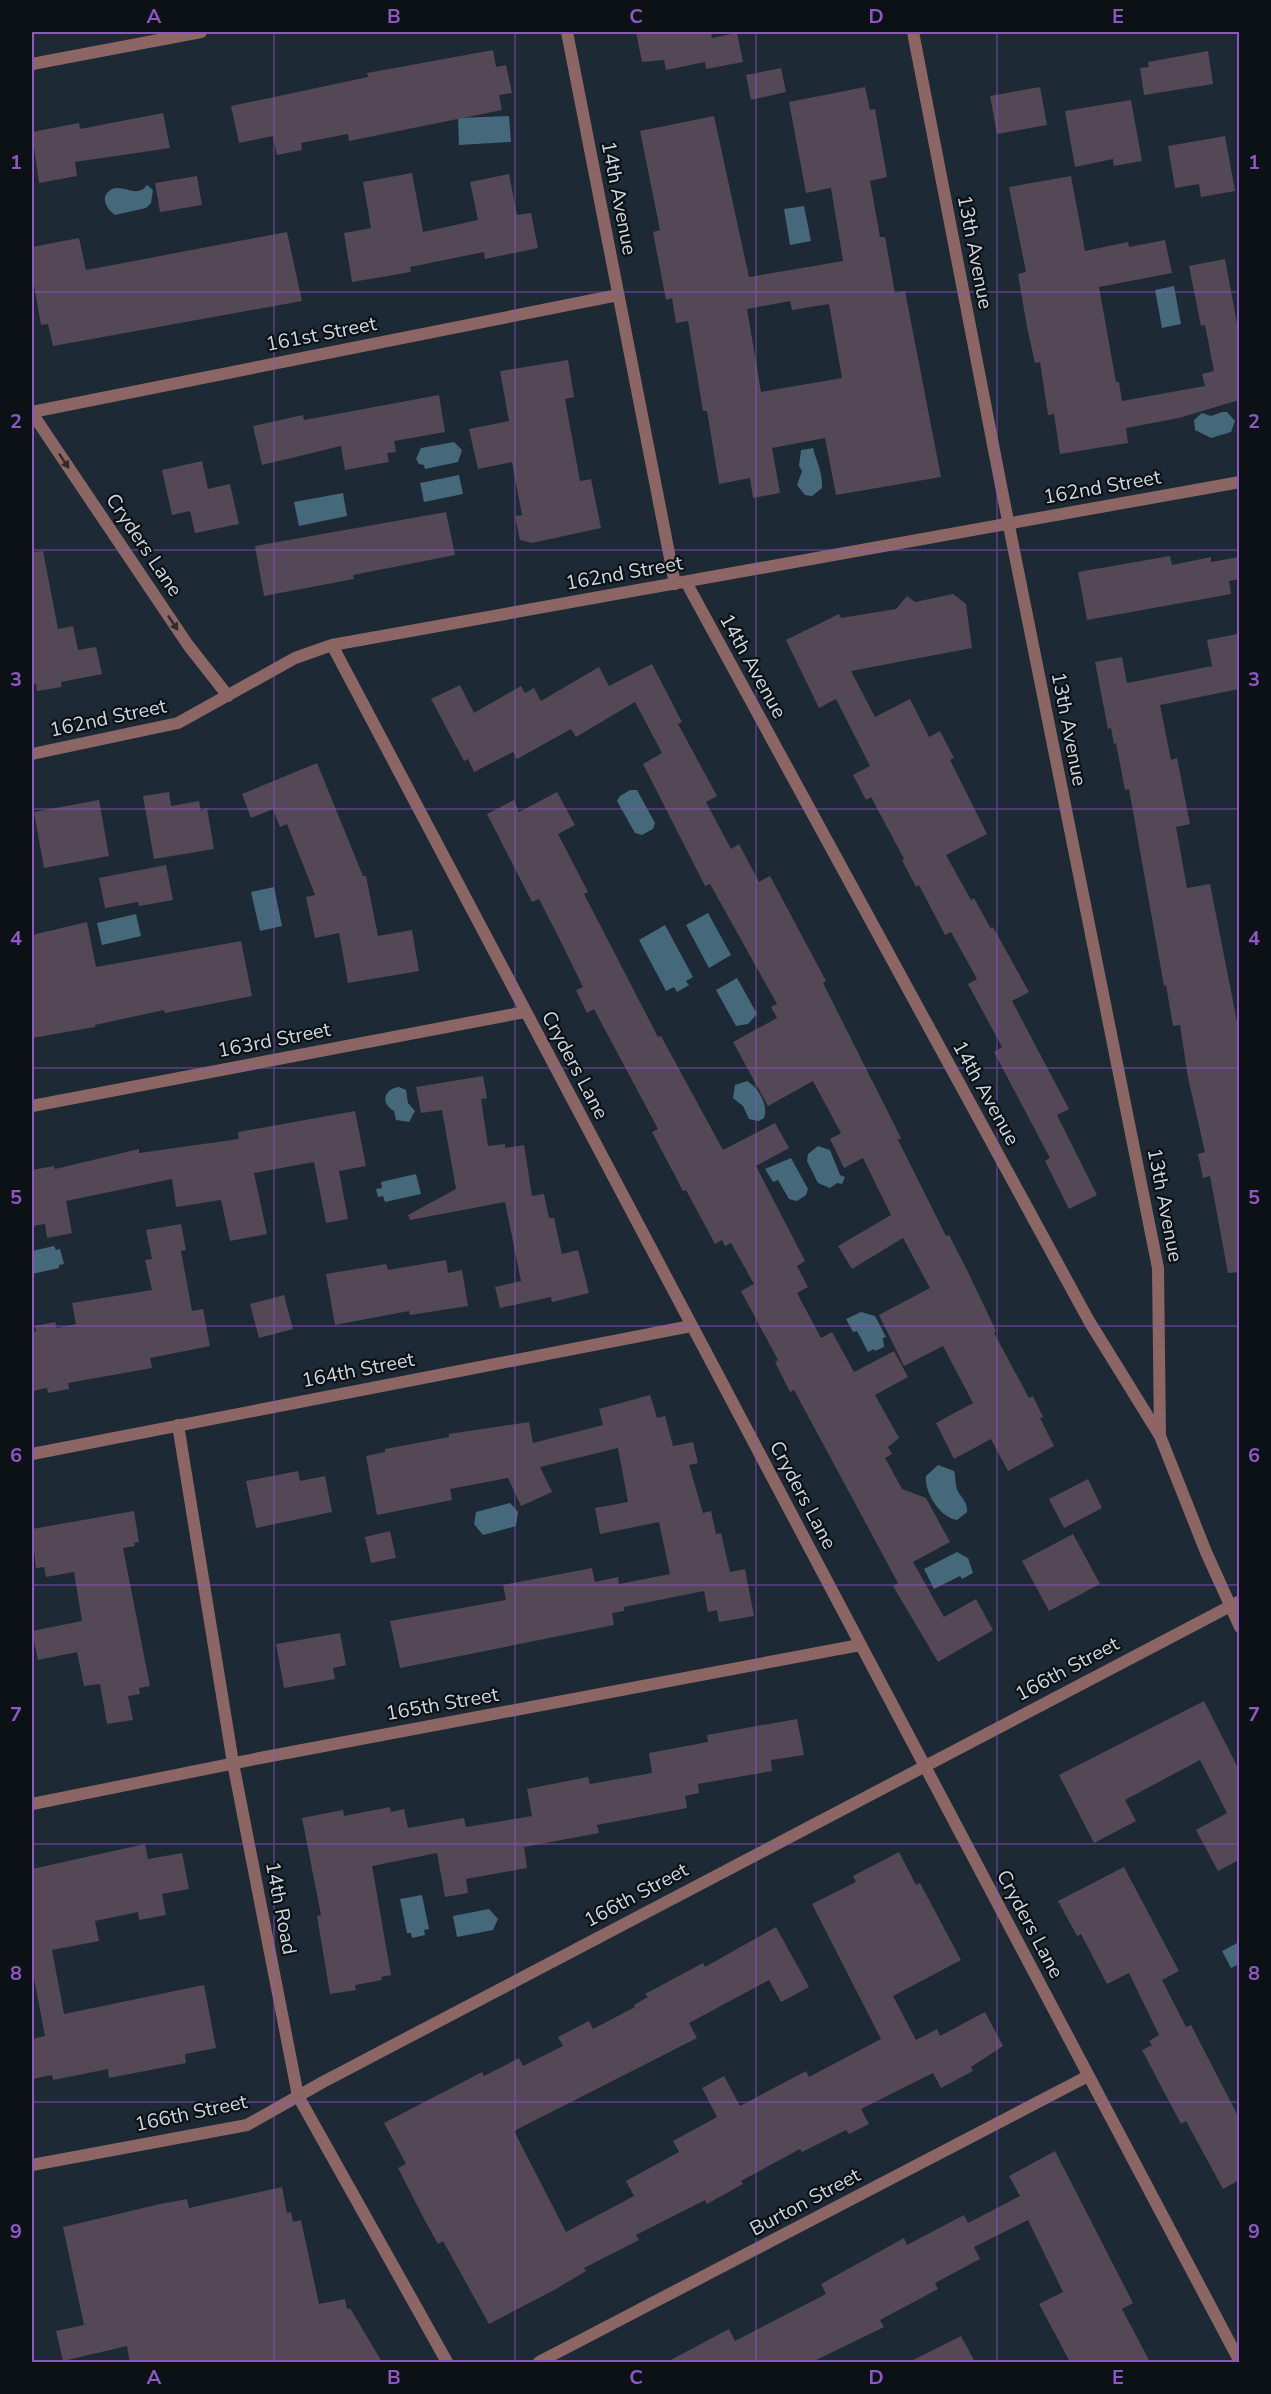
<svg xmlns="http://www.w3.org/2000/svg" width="1271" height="2394" viewBox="0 0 1271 2394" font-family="'Nunito Sans',sans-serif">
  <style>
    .water { fill: #45687a }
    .building { fill: #544857; fill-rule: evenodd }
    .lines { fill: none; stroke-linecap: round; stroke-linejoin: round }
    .minor { stroke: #8c6665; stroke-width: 12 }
    .tertiary { stroke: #8c6665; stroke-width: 12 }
    .oneway { fill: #322b2e }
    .grid { fill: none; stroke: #9056c7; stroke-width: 1.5; stroke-opacity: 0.55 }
    .labels { text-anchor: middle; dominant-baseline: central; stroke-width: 4.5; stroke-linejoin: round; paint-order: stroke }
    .street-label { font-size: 20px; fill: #ced6de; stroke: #0c1116 }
    .neatline { fill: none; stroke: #9056c7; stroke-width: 2 }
    .grid-label { font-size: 20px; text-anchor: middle; font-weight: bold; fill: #9056c7 }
  </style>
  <rect width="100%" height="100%" fill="#1d2935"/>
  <!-- water -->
  <path class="water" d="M509,116L511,142L459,145L458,118Z
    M147,185L153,190L151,203L146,208L115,215C106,209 99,196 112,189C124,184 137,199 147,185Z
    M804,206L811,241L790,245L784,209Z
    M1174,286L1181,324L1162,328L1155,290Z
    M1222,412H1227L1235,421L1231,432L1211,438L1195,430L1194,420L1202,413L1211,416Z
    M454,442L462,450L458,462L425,469L424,465L419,464L416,459L421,448Z
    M813,448C816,461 823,472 822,488L812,496L805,495L797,485L802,471L799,466L801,450Z
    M459,475L463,494L424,502L420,483Z
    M343,493L347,516L299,526L294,502Z
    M630,790H637L655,823L653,829L642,835L635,833L617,801L620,796Z
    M274,887L282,926L260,931L251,892Z
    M708,913L731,955L709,968L686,925Z
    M136,914L141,936L102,945L97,923Z
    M665,925L693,977L686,981L689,985L677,992L674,987L666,991L639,940Z
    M737,978L757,1014L748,1024L736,1026L716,990Z
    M747,1081C758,1087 769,1106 764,1118L759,1121L749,1119L743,1106L733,1098L735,1085Z
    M399,1087L406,1090L408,1103L415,1111L409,1122L396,1120L394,1111C380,1103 384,1089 399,1087Z
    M818,1146L830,1150L840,1175L845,1177L842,1184L837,1183L830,1188L818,1183L807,1161L808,1154Z
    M791,1158L808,1189L806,1195L797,1201L789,1199L778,1180L773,1182L765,1169Z
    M416,1174L421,1194L385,1202L383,1196L378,1197L376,1189L382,1188L381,1182Z
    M54,1246L56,1250L60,1249L64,1264L59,1265V1268L32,1274V1251Z
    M861,1312L875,1316L886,1337L883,1338L884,1347L875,1351L874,1349L868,1352L857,1331L853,1332L846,1319Z
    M938,1465L954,1471C956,1477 955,1479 956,1485C957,1496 968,1499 967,1512L957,1520C940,1518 924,1492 926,1476Z
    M510,1503L518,1512L516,1526L483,1535L474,1524L476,1512Z
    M957,1552L968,1558L973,1573L962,1579L960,1576L934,1589L924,1569Z
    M422,1895L429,1929L424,1930L425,1935L412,1938L411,1933H407L400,1899Z
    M489,1909L498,1919L493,1930L457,1937L453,1916Z
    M1239,1942V1964L1231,1968L1222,1951Z"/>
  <!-- building -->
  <path class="building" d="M636,32H711L712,38L737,33L743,62L706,69L705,62L666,70L664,60L642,62Z
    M493,50L496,67L506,65L512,93L499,95L502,110L349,141L348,134L301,143L302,150L277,155L273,136L239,143L231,106L368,77L367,73Z
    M1208,51L1213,84L1144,95L1140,68L1149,67L1148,62Z
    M781,68L786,92L751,100L746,75Z
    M865,87L870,110L875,109L887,177L870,181L880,237H885L895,293L905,291L941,477L836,495L825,438L772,448L780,493L753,498L750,478L719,484L707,411H703L688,321L676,323L672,298L666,300L653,232L660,230L640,131L714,116L749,277L843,261L831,188L806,193L789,102ZM790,301L792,310L829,304L842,378L761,392L747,309Z
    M1040,87L1047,125L997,134L990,96Z
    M1131,100L1142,161L1114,166L1113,159L1075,167L1065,111Z
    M163,113L170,148L75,162L77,176L39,183L32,132L79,123L80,129Z
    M1225,136L1235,191L1201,197L1199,184L1175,188L1168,146Z
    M412,173L423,232L478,220L470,182L509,174L517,215L531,213L538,248L485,259L484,252L410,267L411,272L352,282L344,233L371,228L363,182Z
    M197,176L202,205L160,212L155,183Z
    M1071,176L1085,251L1128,242L1129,247L1165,240L1172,273L1099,287L1116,382H1119L1122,401L1205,386L1202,374L1214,371L1205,325L1201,326L1189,266L1225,259L1239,334V400L1179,418L1126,428L1128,443L1060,454L1054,414L1048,415L1040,362L1035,363L1027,327L1018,274L1026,272L1009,187Z
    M287,232L302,301L53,346L48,324L41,325L32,273V247L79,238L86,270Z
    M568,360L574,397L565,399L580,481L591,479L601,528L532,543L520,540L515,516L522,515L512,462L478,469L469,429L509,421L500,371Z
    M439,395L445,432L394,441L396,452L387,453L389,462L345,470L341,446L262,465L253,426L303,415L304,420Z
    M202,461L208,489L230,484L239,524L195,533L190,511L172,515L162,470Z
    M446,512L455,555L353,575L354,579L264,596L255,546Z
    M43,551L58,629L73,626L78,650L96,647L102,674L61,682L62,687L37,691L36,684L32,685V552Z
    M1170,556L1172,565L1211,557V562L1239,557V579L1229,581L1231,594L1087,620L1078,572Z
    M953,594L966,604L972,648L851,671L875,717L910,699L929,737L940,731L954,758L950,760L987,834L946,855L971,900L974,898L991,929L993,927L1029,992L1012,1001L1069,1109L1057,1115L1097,1195L1069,1209L1045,1161L1050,1158L994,1052L1002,1047L968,984L977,979L951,932L945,935L919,885L916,887L902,860L904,859L871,797L866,800L853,775L870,766L836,699L819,708L786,640L839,614L841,618L896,609L907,596L915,602Z
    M1237,634L1239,689L1160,705L1171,760L1177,758L1190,824L1176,827L1187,888L1210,884L1239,1032V1272L1228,1273L1210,1176L1203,1178L1198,1154L1205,1152L1188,1078L1180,1025L1173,1026L1166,985L1164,986L1129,789L1125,790L1116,743L1114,744L1111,728L1108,729L1095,662L1122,657L1127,683L1212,666L1207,640Z
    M652,664L682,722L678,724L717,796L706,802L731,849L739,844L759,882L770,876L826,981L823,983L901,1138L898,1140L946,1236L949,1235L968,1272L996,1331L994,1333L1029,1398L1033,1396L1043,1417L1040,1418L1054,1446L1008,1471L991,1439L954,1459L936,1423L973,1403L943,1346L904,1366L879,1315L930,1288L903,1238L852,1269L838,1246L891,1215L863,1158L844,1168L830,1139L841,1133L813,1081L768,1106L733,1042L777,1018L771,1007L777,1004L710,884L705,886L643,764L662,753L635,702L576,737L571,729L517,759L513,752L474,772L468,759L464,761L431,699L460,685L474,713L521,686L525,693L534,688L541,701L599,667L609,686Z
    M317,763L363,876H366L378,936L412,930L419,971L348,983L339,933L315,938L306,897L315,895L287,824L280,827L273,809L251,818L242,794Z
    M169,792L171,806L199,801L201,811L207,808L214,849L154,859L143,796Z
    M557,792L575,825L558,834L588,892L584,894L658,1037L661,1036L723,1150L775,1123L789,1148L756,1166L805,1261L797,1266L808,1287L797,1293L821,1338L832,1332L854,1372L894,1351L908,1377L875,1395L899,1438L888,1447L892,1454L885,1458L902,1489L926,1498L950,1542L913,1562L944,1617L976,1599L993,1630L938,1662L893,1586L898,1583L794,1390L790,1392L775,1362L778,1360L741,1291L754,1284L731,1243L725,1246L722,1240L715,1244L686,1190L683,1191L652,1132L658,1129L594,1009L587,1013L576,990L583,987L559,938L539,899L532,902L487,814L514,800L519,812Z
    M99,800L109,856L44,868L34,812Z
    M166,865L173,900L139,906L138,902L105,908L99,878Z
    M87,922L96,967L241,941L252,996L165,1013L164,1010L95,1025V1027L32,1038V935Z
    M483,1076L487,1098L481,1099L488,1146L505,1144V1148L524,1145L532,1196L544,1194L549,1218H554L562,1254L578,1250L589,1293L552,1302L551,1297L500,1308L495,1287L521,1281L505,1202L410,1220L408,1215L456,1189L442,1110L421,1113L416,1087Z
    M355,1111L366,1166L339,1171L348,1219L326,1223L314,1162L254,1173L267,1234L230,1241L221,1200L176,1207L172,1179L66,1201L72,1233L47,1238L45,1224L32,1226V1170L54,1166L55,1169L139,1149V1153L239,1139L238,1132Z
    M181,1224L186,1250L181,1251L192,1311L203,1309L210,1346L150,1358L152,1368L68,1383L69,1389L48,1393L47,1388L32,1391V1333L36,1332L35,1326L55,1322L57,1328L76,1324L72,1303L152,1290L145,1260L152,1259L146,1230Z
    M446,1260L448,1273L462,1270L468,1306L410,1315L409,1311L335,1325L326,1274L386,1264L388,1270Z
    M284,1295L293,1329L259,1338L250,1304Z
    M650,1395L657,1418L665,1416L673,1446L693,1442L698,1463L689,1465L703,1513L711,1511L716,1534L721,1533L730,1572L745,1569L754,1616L719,1622L717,1610L708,1612L704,1591L624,1607V1611L612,1613L614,1625L400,1668L390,1621L506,1600L503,1585L592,1568L595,1582L618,1577L619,1584L670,1574L659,1522L600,1534L595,1508L628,1502L618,1448L540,1467L552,1492L521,1506L508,1478L450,1489L452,1500L377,1515L366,1456L385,1452V1449L449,1437V1434L529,1422L533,1443L603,1425L599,1409Z
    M298,1471L300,1481L325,1476L332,1512L256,1528L246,1481Z
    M1088,1479L1102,1508L1064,1528L1049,1499Z
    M134,1511L139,1542L134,1543L135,1546L123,1548L150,1686L139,1688L140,1694L128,1696L133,1720L107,1724L100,1684L84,1686L77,1652L38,1660L32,1631L82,1621L74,1572L46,1577L44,1567L36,1568L32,1529Z
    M390,1531L396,1558L371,1563L365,1537Z
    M1073,1534L1100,1584L1049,1611L1022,1561Z
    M340,1633L346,1665L333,1668L335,1679L284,1688L276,1644Z
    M1204,1701L1239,1770V1860L1218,1871L1196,1830L1227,1813L1200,1760L1125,1800L1136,1821L1094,1843L1059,1775Z
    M797,1719L804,1755L771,1760L772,1771L698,1784L699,1793L685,1796L687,1808L597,1825L599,1833L524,1847L527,1868L466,1879L468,1893L445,1897L437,1853L372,1866L391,1975L381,1977L382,1980L355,1985L356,1990L330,1994L317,1916L321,1915L302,1818L343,1810L344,1816L390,1807L391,1812L404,1809L408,1828L464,1818L466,1827L532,1816L527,1789L588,1777L590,1784L652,1773L649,1753L708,1742L707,1735Z
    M145,1844L148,1859L182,1853L189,1889L162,1894L166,1915L139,1920L138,1912L95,1921L99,1941L52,1950L64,2014L204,1985L216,2048L185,2054L186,2063L109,2078L108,2069L53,2080L52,2075L32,2079V2039L45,2036L32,1968V1869Z
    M899,1852L916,1885L920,1883L961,1960L893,1996L916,2040L937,2029L940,2036L985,2012L1003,2046L971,2067L973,2071L941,2088L933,2073L861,2109L869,2124L849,2134L846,2130L802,2152L800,2149L741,2181L743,2184L707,2204L705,2200L636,2235L639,2240L584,2268L586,2271L556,2289L489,2324L443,2241L438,2244L423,2217L398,2168L406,2164L384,2123L482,2072L484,2076L519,2058L523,2066L563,2046L558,2037L589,2021L593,2029L635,2007L634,2005L648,1997L645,1994L703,1963L705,1967L776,1927L809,1987L781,2002L769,1980L689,2023L697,2038L514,2131L566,2232L634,2196L626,2181L679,2152L673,2141L717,2117L702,2088L724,2076L740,2106L806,2071L809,2077L881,2039L812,1904L856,1882L853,1876Z
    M1124,1867L1179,1971L1162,1980L1186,2027L1191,2025L1239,2118V2180L1223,2189L1186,2121L1181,2124L1142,2050L1152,2045L1149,2041L1159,2035L1129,1973L1107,1984L1081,1934L1077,1936L1058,1901Z
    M1055,2151L1133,2303L1122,2309L1150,2362H1070L1039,2304L1063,2292L1028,2220L974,2247L980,2259L935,2283L938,2289L880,2320L884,2327L812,2362H667L729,2329L735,2341L826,2294L821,2284L904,2238L907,2245L964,2215L968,2223L1020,2196L1009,2176Z
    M282,2187L287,2213L291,2212L293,2222L301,2220L319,2304L345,2299L347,2309L350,2308L382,2362H130L127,2346L63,2361L56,2331L84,2325L63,2227L160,2204L187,2199L189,2208Z
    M961,2336L975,2362H909Z"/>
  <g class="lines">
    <!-- minor -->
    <path class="minor" d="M567,32L675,584
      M913,32L1002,491L1158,1268L1160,1436
      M32,412L618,295
      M32,413L188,645L228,696
      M686,582L1089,1321L1160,1436L1206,1552L1240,1627
      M332,645L1240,2362
      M32,754L178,723L295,658L332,645L1240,482
      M32,1106L525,1012
      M178,1425L233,1763L298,2096L447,2362
      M32,1454L691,1326
      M32,1804L260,1758L860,1645
      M32,2165L247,2125L323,2082L1240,1601
      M539,2362L1088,2076"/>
    <!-- tertiary -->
    <path class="tertiary" d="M32,64L201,32"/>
  </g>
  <!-- one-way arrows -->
  <defs><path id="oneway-solid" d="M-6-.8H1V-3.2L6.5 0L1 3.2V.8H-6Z" transform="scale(1.5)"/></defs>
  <g class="oneway">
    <use href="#oneway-solid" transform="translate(64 461) rotate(56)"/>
    <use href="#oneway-solid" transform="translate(173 623) rotate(56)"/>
  </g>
  <!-- grid -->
  <path class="grid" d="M274,32V2362M515,32V2362M756,32V2362M997,32V2362M32,292H1240M32,550H1240M32,809H1240M32,1068H1240M32,1326H1240M32,1585H1240M32,1844H1240M32,2102H1240"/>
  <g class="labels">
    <!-- street labels -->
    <g class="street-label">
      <text transform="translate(619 198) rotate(79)">14th Avenue</text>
      <text transform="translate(975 252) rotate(79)">13th Avenue</text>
      <text transform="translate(321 334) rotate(-11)">161st Street</text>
      <text transform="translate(1102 487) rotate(-10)">162nd Street</text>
      <text transform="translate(144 545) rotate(56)">Cryders Lane</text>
      <text transform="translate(624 573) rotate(-10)">162nd Street</text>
      <text transform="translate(753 666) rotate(61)">14th Avenue</text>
      <text transform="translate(108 718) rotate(-12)">162nd Street</text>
      <text transform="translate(1069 729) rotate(79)">13th Avenue</text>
      <text transform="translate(274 1040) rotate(-11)">163rd Street</text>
      <text transform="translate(575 1065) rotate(62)">Cryders Lane</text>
      <text transform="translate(986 1093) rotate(61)">14th Avenue</text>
      <text transform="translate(1165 1205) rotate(79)">13th Avenue</text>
      <text transform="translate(358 1370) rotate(-11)">164th Street</text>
      <text transform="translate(803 1495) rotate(62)">Cryders Lane</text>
      <text transform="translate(1067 1669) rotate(-28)">166th Street</text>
      <text transform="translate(442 1704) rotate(-10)">165th Street</text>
      <text transform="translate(636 1895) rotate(-28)">166th Street</text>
      <text transform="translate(281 1908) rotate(79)">14th Road</text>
      <text transform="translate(1030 1924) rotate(62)">Cryders Lane</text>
      <text transform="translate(191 2113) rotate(-12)">166th Street</text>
      <text transform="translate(805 2202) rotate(-28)">Burton Street</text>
    </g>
  </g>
  <!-- border -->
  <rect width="1271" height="2394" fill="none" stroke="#0c1116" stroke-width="66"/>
  <rect x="33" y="33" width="1205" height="2328" class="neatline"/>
  <g class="grid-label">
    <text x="154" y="23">A</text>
    <text x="394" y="23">B</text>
    <text x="636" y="23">C</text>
    <text x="876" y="23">D</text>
    <text x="1118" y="23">E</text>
    <text x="16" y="169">1</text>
    <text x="1254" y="169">1</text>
    <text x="16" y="428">2</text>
    <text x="1254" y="428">2</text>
    <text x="16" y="686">3</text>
    <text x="1254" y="686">3</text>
    <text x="16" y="945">4</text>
    <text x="1254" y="945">4</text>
    <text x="16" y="1204">5</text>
    <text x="1254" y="1204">5</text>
    <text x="16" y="1462">6</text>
    <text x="1254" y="1462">6</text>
    <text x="16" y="1721">7</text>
    <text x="1254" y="1721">7</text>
    <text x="16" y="1980">8</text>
    <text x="1254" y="1980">8</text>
    <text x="16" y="2238">9</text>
    <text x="1254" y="2238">9</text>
    <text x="154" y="2384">A</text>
    <text x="394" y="2384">B</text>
    <text x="636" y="2384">C</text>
    <text x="876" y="2384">D</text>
    <text x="1118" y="2384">E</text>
  </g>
</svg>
